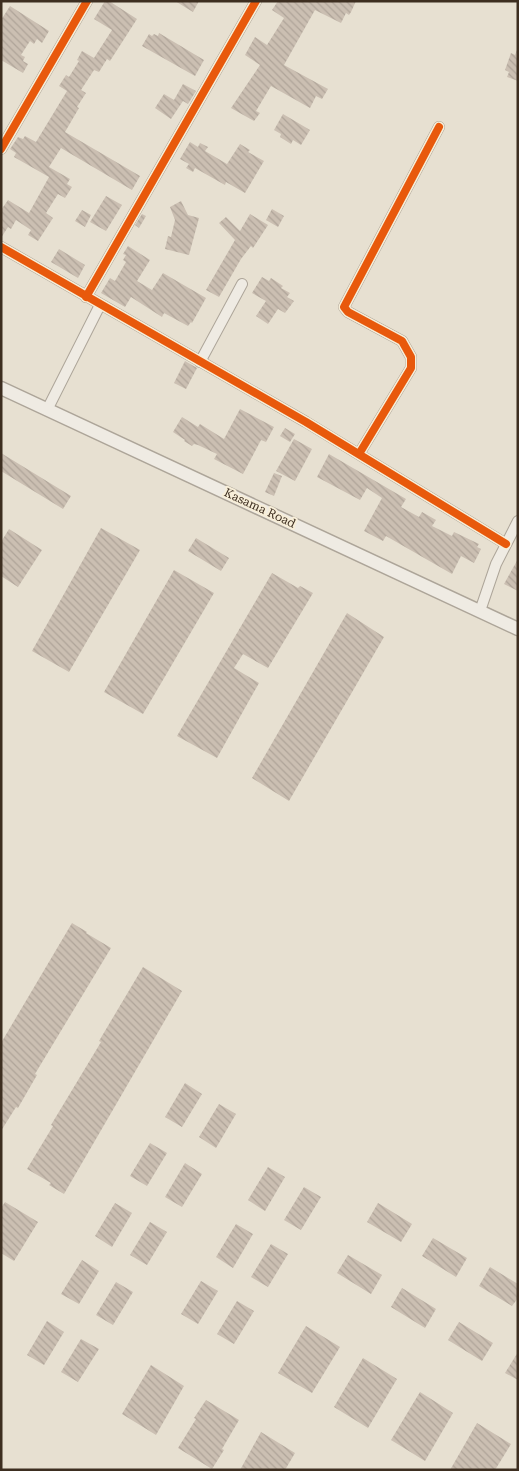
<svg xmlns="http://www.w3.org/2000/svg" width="519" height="1471" viewBox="0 0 519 1471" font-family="'Roboto Serif',serif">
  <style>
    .building { fill: url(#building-back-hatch) }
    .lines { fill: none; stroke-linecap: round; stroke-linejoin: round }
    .minor-casing { stroke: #ada599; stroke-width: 12 }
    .tertiary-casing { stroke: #ada599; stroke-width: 15 }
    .minor { stroke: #efebe3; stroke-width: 10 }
    .tertiary { stroke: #efebe3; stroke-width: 12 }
    .cycleway-casing { stroke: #f7eed8; stroke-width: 11 }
    .cycleway { stroke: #e8590c; stroke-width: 8 }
    .labels { text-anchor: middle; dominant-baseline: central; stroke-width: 4; stroke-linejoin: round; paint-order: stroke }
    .street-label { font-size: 12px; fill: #3d2e20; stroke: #f7eed8 }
  </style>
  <defs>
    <pattern id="building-back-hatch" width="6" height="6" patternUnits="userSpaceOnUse" patternTransform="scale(1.25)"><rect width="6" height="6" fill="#cbbfb2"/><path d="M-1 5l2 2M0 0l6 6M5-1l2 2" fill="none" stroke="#afa499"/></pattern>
  </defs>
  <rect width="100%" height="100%" fill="#e7e0d1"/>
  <!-- building -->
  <path class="building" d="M105,1H109L137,19L110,61L107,59L99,72L94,70L81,90L86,93L77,107L79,108L65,132L140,176L132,190L61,148L49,167L70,179L67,184L72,187L65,198L58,194L46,213L53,218L38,241L28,235L31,230L16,220L11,229L8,227L1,238V210L8,200L29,213L49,177L14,157L16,153L10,149L18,137L23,139L25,136L36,142L67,91L59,86L66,75L69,77L79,61L77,60L82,51L94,58L112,30L94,19Z
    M175,1H199L193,12Z
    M278,1H356L351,12L349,15L346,13L341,23L315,10L284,65L328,89L322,99L316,96L310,108L271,86L256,111L260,113L254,121L231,108L260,65L245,55L255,37L267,45L284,18L272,10Z
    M10,6L49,31L42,43L37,39L34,44L30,41L21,55L25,57L23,61L28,64L23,73L1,60V20Z
    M159,33L204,60L195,76L142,46L149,34L152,36L154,34L158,36Z
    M517,50L518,51V81L507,77L509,72L505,70L511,53L515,55Z
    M183,84L196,91L188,104L183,101L171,119L155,108L164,94L174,100Z
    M283,114L310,130L301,145L293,140L291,144L280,137L281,134L274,130Z
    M190,142L198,147L200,143L208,147L205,151L227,164L240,144L250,150L248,152L264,161L245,193L226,182L225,185L195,168L193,172L186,168L189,164L180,159Z
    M106,196L122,205L106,231L90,222Z
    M181,201L188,215L199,218L189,255L165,249L168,236L171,237L175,220L170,207Z
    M272,209L284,216L278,227L266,220Z
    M82,210L91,215L85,227L75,221Z
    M142,214L146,216L139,228L135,225Z
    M250,214L268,225L253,248L251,246L241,259L219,297L206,290L235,240L219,223L226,217L240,231Z
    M128,246L150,260L137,281L152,290L163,273L206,298L192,323L191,322L188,326L164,313L162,317L131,297L125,307L101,293L110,278L115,281L126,262L123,260L126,255L123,254Z
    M59,249L85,265L78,278L51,262Z
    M262,277L269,281L271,278L283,286L281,288L290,293L287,297L294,301L285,313L278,309L268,324L256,316L266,301L252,293Z
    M185,361L197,368L186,389L174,383Z
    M240,409L274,427L266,442L261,440L243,474L214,459L217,454L198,445L194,444L192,446L184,441L185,440L173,432L182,417L198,427L200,424L224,439Z
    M285,428L295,434L290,442L280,436Z
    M294,439L312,449L295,481L276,471Z
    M1,453L71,496L63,509L1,471Z
    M329,454L406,499L401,507L419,517L422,512L436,520L432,526L452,536L454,532L479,544L477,547L481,549L474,563L461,556L452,574L386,536L383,541L364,531L382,498L367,488L360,500L317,477Z
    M274,473L282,476L274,496L265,492Z
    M101,528L140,550L69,672L32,651Z
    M9,529L42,550L18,587L1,576V542Z
    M196,538L229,558L221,571L188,551Z
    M518,559V591L504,584Z
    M174,570L214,593L143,714L104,692Z
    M272,573L298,588L300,586L313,593L268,668L243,654L234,668L259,683L217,758L177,736Z
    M347,613L384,637L289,801L252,778Z
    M72,923L87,932L86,933L111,948L35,1074L37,1075L18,1108L16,1107L1,1131V1043Z
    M143,967L182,991L64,1194L49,1185L51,1183L27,1169L53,1126L51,1125L101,1042L99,1041Z
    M185,1083L202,1094L182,1127L165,1117Z
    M219,1104L236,1114L216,1148L199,1137Z
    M150,1143L167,1153L147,1186L130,1176Z
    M185,1163L202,1174L182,1207L165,1197Z
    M268,1167L285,1177L265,1211L248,1200Z
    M304,1187L321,1197L301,1230L284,1220Z
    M5,1202L38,1222L14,1261L1,1253V1208Z
    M115,1203L132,1213L112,1247L95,1236Z
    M378,1203L412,1224L401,1242L367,1222Z
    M150,1222L167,1232L147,1265L130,1255Z
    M236,1224L253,1234L233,1268L216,1257Z
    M433,1238L467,1258L456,1277L422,1256Z
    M271,1244L288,1254L268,1287L251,1277Z
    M348,1255L382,1275L371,1294L337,1273Z
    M82,1260L99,1271L79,1304L61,1294Z
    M490,1267L518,1284V1298L512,1306L479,1286Z
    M201,1281L218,1291L198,1324L181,1314Z
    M116,1282L133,1292L113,1325L96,1315Z
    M402,1288L436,1309L425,1328L391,1307Z
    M237,1301L254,1311L234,1344L217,1334Z
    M47,1321L64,1332L44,1365L27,1355Z
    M459,1322L493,1343L482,1361L448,1340Z
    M306,1326L340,1347L312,1393L278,1373Z
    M81,1339L99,1349L78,1382L61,1372Z
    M518,1352V1380L505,1373Z
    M363,1358L397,1379L368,1428L334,1407Z
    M151,1365L184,1386L156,1435L122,1414Z
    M420,1392L453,1413L425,1461L391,1440Z
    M206,1400L239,1420L222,1449L224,1450L212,1469L178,1448L196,1419L194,1418Z
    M477,1423L511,1444L495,1470H450Z
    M261,1432L295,1453L285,1470H240Z"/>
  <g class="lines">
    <!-- minor casing -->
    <g class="minor-casing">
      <path id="minor" d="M1,149L87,1
        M1,247L306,422L506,544
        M86,297L256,1
        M200,362L242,284
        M47,410L100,305
        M359,454L411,368V357L402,341L348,312L344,307L439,127
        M480,611L496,564L518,521"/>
    </g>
    <!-- tertiary casing -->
    <g class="tertiary-casing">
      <path id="tertiary" d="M1,388L518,629"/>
    </g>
    <!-- minor -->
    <use href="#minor" class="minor"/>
    <!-- tertiary -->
    <use href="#tertiary" class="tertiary"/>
    <!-- cycleway casing -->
    <g class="cycleway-casing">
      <path id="cycleway" d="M1,149L87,1
        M1,247L306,422L506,544
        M86,297L256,1
        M359,454L411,368V357L402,341L348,312L344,307L439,127"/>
    </g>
    <!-- cycleway -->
    <use href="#cycleway" class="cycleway"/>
  </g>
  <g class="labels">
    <!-- street labels -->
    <g class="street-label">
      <text transform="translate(260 508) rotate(25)">Kasama Road</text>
    </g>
  </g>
  <!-- border -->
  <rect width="519" height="1471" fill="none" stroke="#3d2e20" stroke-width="5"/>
</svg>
